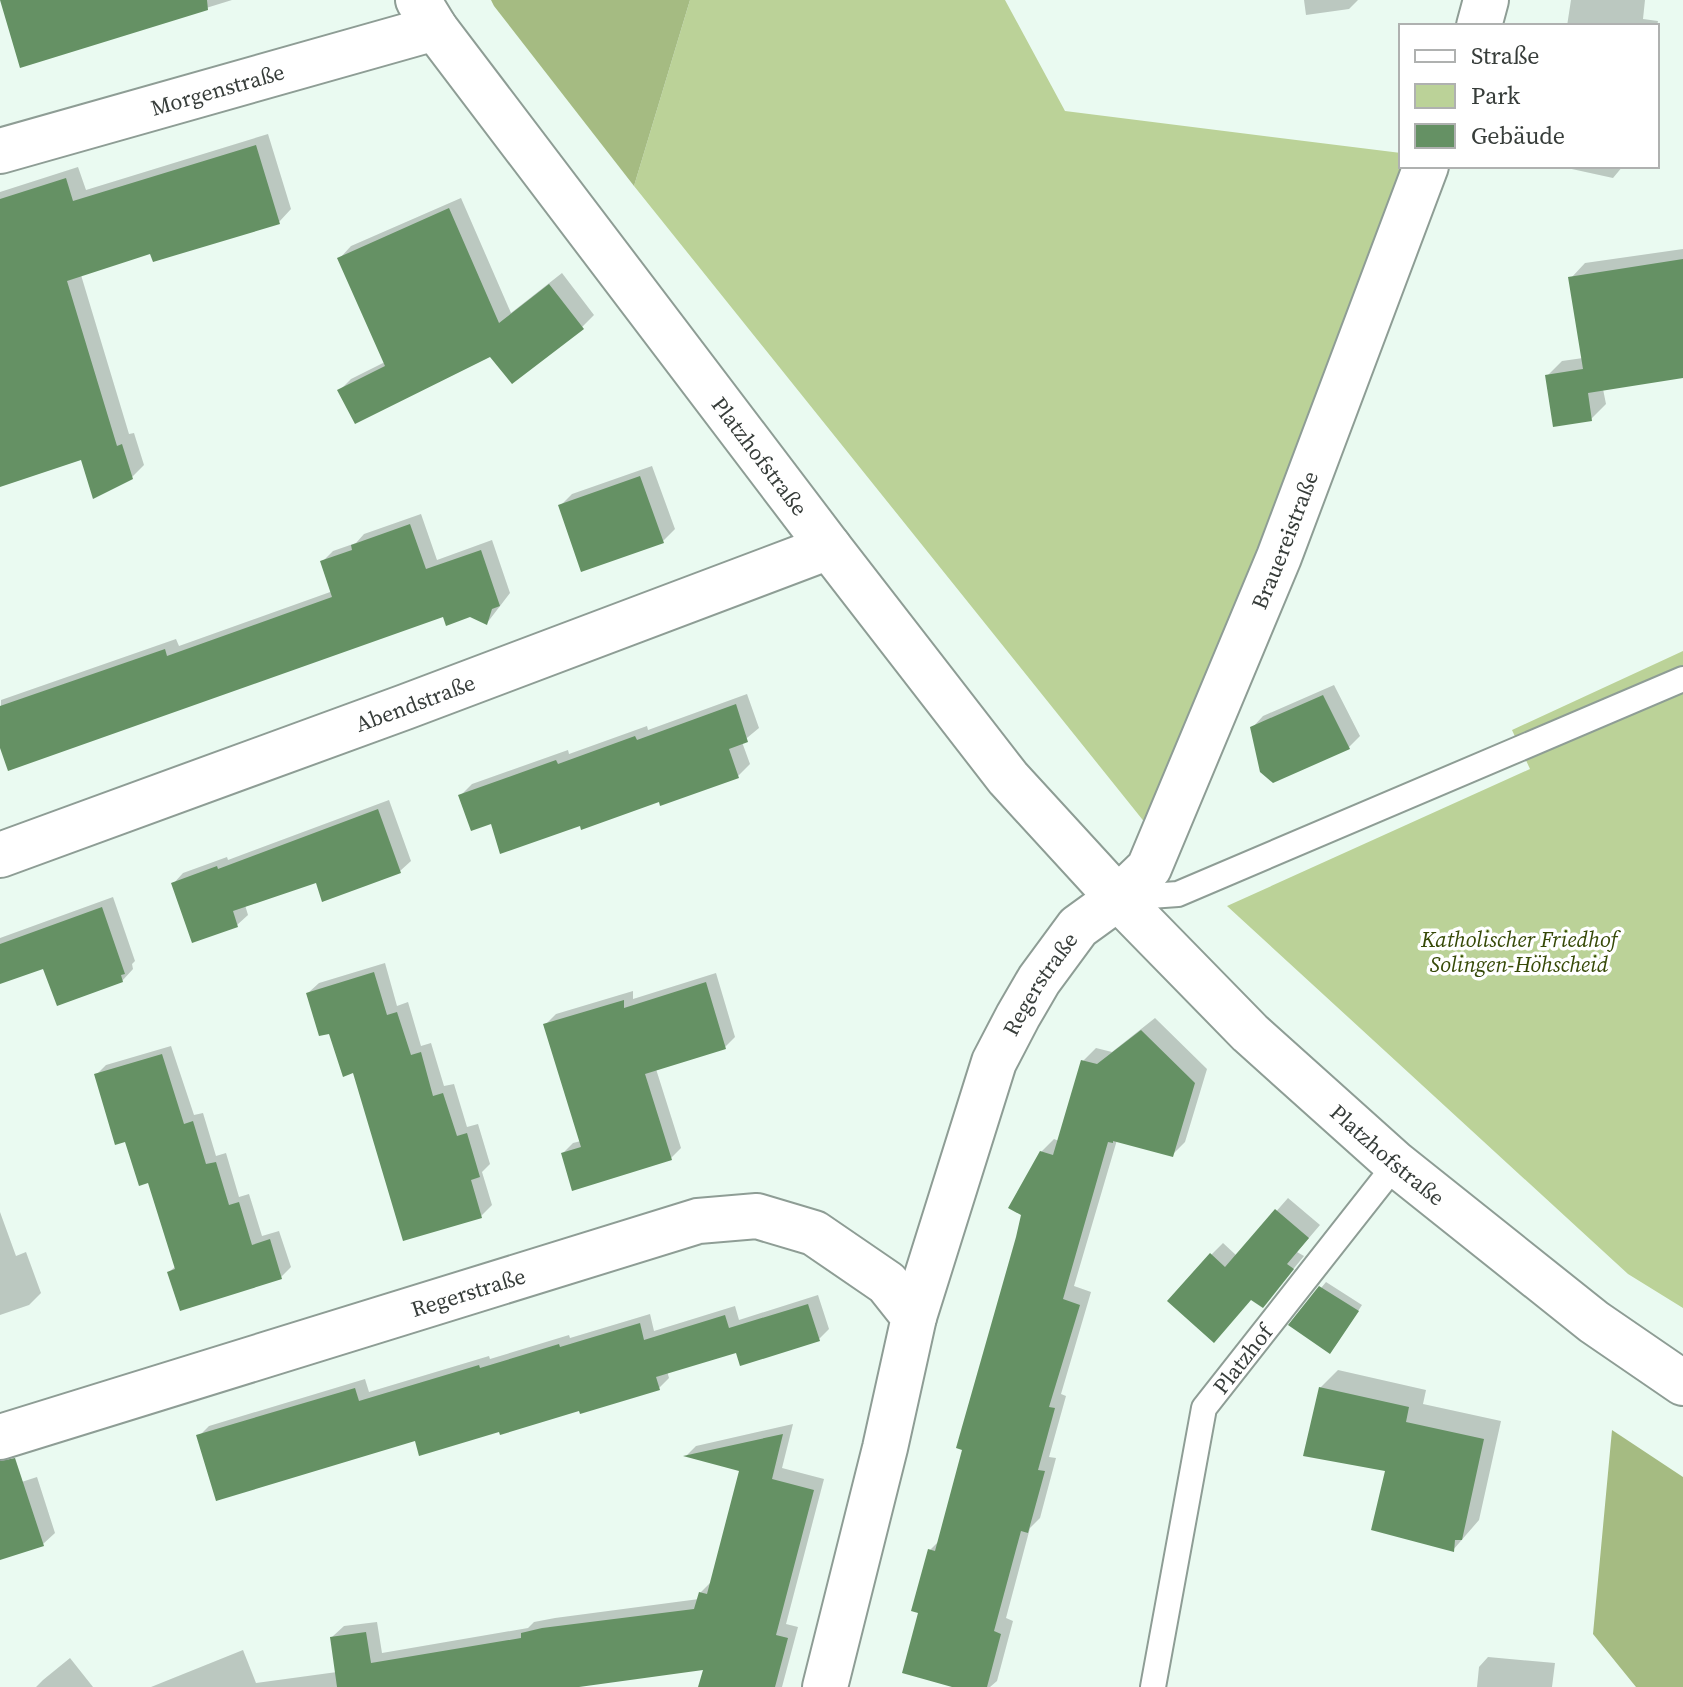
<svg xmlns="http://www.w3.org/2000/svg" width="1683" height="1687" viewBox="0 0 1683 1687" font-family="'Source Serif 4',serif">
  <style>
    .green { fill: #bbd298 }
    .forest { fill: #a5bb82 }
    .shadow { fill: #0003 }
    .building { fill: #659164 }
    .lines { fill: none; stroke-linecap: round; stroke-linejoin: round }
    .service-casing { stroke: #8e9d95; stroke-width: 28 }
    .minor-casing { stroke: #8e9d95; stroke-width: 48 }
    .secondary-casing { stroke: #8e9d95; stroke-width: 48 }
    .service { stroke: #fff; stroke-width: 24 }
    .minor { stroke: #fff; stroke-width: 44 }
    .secondary { stroke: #fff; stroke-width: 44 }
    .labels { text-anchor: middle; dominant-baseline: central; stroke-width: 7; stroke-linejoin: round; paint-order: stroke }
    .street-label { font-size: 22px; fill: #373d3a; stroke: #fff }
    .park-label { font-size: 22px; font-style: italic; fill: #364907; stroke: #fff }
  </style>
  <rect width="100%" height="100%" fill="#eafaf1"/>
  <!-- green -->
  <path class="green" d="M690,0H1005L1065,111L1401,153L1403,166L1160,807L1146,824L634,186Z
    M1683,651V1308L1628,1274L1227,906L1530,769L1512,730Z"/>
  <!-- forest -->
  <path class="forest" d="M491,0H690L634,186L494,6Z
    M1612,1430L1683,1477V1687H1636L1593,1634Z"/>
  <!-- shadow -->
  <path class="shadow" d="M2,0H232L22,65Z
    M1304,0H1358L1349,9L1306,15Z
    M1571,0H1645L1643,19L1658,21L1657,26H1567Z
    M268,134L291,209L279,222L151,251L81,275L129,434L134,433L144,465L131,478L83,457L0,482V192L78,167L86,190Z
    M1558,166H1623L1613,178Z
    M461,198L511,313L562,273L594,315L582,327L491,354L339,391L351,379L385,362L340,258L351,246Z
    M1683,249V376L1603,389L1606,404L1591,419L1547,376L1562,361L1583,358L1571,278L1585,263Z
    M652,466L675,529L663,541L560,506L572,494Z
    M421,514L437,560L492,540L510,593L487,623L470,614H444L0,742L1,700L176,639L179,646L333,591L322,562L333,551L356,543L364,534Z
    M1334,685L1360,736L1348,748L1252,728L1263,716Z
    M747,694L759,728L742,742L750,764L738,776L581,823L492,822L460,796L472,784L568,750L569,754L647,726L648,730Z
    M389,800L411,861L400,871L317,881L245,905L248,915L237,925L173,884L183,873L227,857L228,860Z
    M113,897L135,961L132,964L133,969L122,981L44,967L0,982V938Z
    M385,963L397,1006L408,1002L421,1046L431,1043L444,1086L454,1084L467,1127L478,1124L490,1164L482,1172L492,1205L481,1216L354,1071L308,993L319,983Z
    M716,973L735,1037L725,1047L656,1069L681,1148L671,1158L563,1153L573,1143L581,1141L546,1024L556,1014L633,991V999Z
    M1155,1018L1207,1069L1185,1142L1172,1155L1117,1140L1074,1286L1091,1292L1061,1394L1066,1396L1049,1457L1056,1458L1040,1518L1030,1528L1006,1618L1013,1621L997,1681L990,1687H960L920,1611L930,1550L940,1540L1041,1152L1054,1139L1059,1141L1083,1061L1096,1048L1112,1052Z
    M171,1046L194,1115L203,1113L216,1156L226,1153L239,1197L249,1194L262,1236L279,1231L291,1267L281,1277L169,1272L176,1266L150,1180L127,1140L96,1075L106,1065Z
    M1288,1198L1320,1225L1297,1252L1304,1256L1263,1306L1211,1255L1223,1243L1237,1256Z
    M0,1212L16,1256L26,1252L41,1293L29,1305L0,1315Z
    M1326,1282L1362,1305L1335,1346L1291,1325Z
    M818,1295L829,1329L819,1339L737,1350L667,1371L669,1378L659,1388L500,1429L416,1439L199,1436L209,1426L365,1379L369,1392L489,1356L490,1359L569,1335L570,1338L650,1314L654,1331L735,1306L739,1320Z
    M1338,1370L1426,1390L1423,1404L1501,1421L1479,1520L1453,1550L1320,1388Z
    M793,1424L782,1468L824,1479L786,1624L798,1627L782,1687H700L705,1667L570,1687H151L243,1650L256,1683L337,1672L332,1637L344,1626L377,1622L382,1653L528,1628L534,1622L555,1618L699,1599L700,1593L712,1581L741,1470L687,1455L696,1446Z
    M37,1477L55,1533L43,1544L0,1558V1489Z
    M1488,1657L1555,1663L1552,1687H1477L1479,1667Z
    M70,1658L93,1687H36L43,1680Z"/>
  <!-- building -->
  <path class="building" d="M0,0H207L208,10L20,68Z
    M256,145L280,224L153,262L150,254L67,281L117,446L122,444L133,479L93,499L81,460L0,487V199L66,178L73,201Z
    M449,208L499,323L549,284L584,329L512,384L490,357L355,424L337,390L385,366L337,258Z
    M1683,259V378L1588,393L1592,421L1553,427L1545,375L1583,369L1568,277Z
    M640,476L664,543L581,572L558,505Z
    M410,524L426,569L481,550L500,606L492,609L487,625L470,617L446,626L443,617L8,771L0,748V706L165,649L167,656L332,597L320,561L352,550L351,545Z
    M1323,695L1350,749L1273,783L1260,772L1250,727Z
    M736,704L748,742L729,749L739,778L660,806L659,802L581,830L580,826L500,854L491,824L471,831L458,795L556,760L558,764L635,736L637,740Z
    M378,809L401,873L322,902L316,883L233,911L238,927L192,943L171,883L217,866L218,869Z
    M102,907L125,974L121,975L123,982L57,1006L43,969L0,984V944Z
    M374,972L387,1015L397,1012L411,1055L421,1052L433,1096L443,1093L457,1136L467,1133L480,1177L471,1180L482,1218L403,1241L353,1073L343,1077L329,1034L319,1036L306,993Z
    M706,982L726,1049L645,1074L672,1160L572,1191L561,1153L581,1147L543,1024L624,1000V1008Z
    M1141,1030L1195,1083L1173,1157L1113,1141V1143L1108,1142L1063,1299L1080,1305L1049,1407L1055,1408L1038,1470L1045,1471L1028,1533L1021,1531L994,1631L1001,1634L987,1687H952L902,1673L918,1613L911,1611L928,1549L935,1551L962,1450L956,1448L1016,1237L1021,1215L1008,1208L1040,1151L1053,1155L1081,1060L1097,1064Z
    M162,1054L184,1124L193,1121L206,1164L216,1162L229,1205L239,1202L252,1245L270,1239L282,1279L180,1311L167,1272L175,1269L148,1183L139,1186L125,1142L115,1145L94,1074Z
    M1275,1209L1309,1238L1287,1264L1294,1269L1263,1308L1251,1300L1214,1343L1167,1301L1210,1253L1225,1267Z
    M1319,1286L1359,1311L1330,1354L1288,1325Z
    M808,1304L820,1341L740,1366L736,1353L656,1377L660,1390L580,1414L579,1411L500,1435L499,1432L419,1456L415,1441L216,1501L196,1435L355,1388L359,1401L479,1365L480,1368L559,1344L560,1347L640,1323L644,1340L725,1315L729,1328Z
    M1319,1387L1409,1407L1406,1422L1484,1439L1462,1540H1455L1454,1552L1371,1530L1385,1471L1303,1456Z
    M783,1434L772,1479L814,1490L776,1635L788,1638L775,1687H698L703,1670L579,1687H337L330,1637L366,1632L371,1663L521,1638V1633L542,1628L694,1609L699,1592L707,1594L739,1471L683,1456Z
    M15,1458L44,1546L0,1560V1461Z"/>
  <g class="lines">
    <!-- service casing -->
    <g class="service-casing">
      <g id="service">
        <path d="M1122,898L1178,894L1683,679"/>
        <path id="s1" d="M1153,1687L1204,1408L1396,1164"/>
      </g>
    </g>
    <!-- minor casing -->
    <g class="minor-casing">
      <g id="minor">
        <path d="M1479,26L1486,0"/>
        <path id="s2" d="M0,151L435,28"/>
        <path id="s3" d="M0,855L405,707L829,547"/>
        <path id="s4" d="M914,1317L994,1062L1018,1016L1039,980L1078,927L1118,898L1149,868L1279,557L1426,166"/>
        <path id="s5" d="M0,1437L698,1221L757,1216L814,1233L887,1283L914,1317L885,1448L825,1687"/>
      </g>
    </g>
    <!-- secondary casing -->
    <g class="secondary-casing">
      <g id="secondary">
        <path id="s6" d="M418,0L435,28L829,547L1008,778L1118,898L1250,1033L1396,1164L1594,1322L1683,1383"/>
      </g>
    </g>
    <!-- service -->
    <use href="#service" class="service"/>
    <!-- minor -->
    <use href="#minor" class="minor"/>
    <!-- secondary -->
    <use href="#secondary" class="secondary"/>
  </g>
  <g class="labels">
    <!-- street labels -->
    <g class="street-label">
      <text stroke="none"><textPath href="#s2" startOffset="226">Morgenstraße</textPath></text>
      <text stroke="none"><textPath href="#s6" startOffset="570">Platzhofstraße</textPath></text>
      <text stroke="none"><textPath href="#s4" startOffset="874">Brauereistraße</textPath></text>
      <text stroke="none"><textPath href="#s3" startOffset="442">Abendstraße</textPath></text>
      <text stroke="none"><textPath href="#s4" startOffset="358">Regerstraße</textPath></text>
      <text stroke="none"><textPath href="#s6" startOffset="1512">Platzhofstraße</textPath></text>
      <text stroke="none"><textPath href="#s5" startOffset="490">Regerstraße</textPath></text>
      <text stroke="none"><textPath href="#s1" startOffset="346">Platzhof</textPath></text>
    </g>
    <!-- park labels -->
    <g class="park-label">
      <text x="1519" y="939">Katholischer Friedhof<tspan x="1519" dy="25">Solingen-Höhscheid</tspan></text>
    </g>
  </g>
  <!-- legend -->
  <rect x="1399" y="24" width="260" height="144" fill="#ffffff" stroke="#afb1b0" stroke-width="2"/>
  <rect x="1415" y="50" width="40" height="12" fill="#ffffff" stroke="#afb1b0" stroke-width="2"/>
  <text x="1471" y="64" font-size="24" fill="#373d3a">Straße</text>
  <rect x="1415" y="84" width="40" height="24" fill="#bbd298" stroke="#afb1b0" stroke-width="2"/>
  <text x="1471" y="104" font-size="24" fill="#373d3a">Park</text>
  <rect x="1415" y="124" width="40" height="24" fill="#659164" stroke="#afb1b0" stroke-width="2"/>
  <text x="1471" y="144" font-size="24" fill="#373d3a">Gebäude</text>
</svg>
